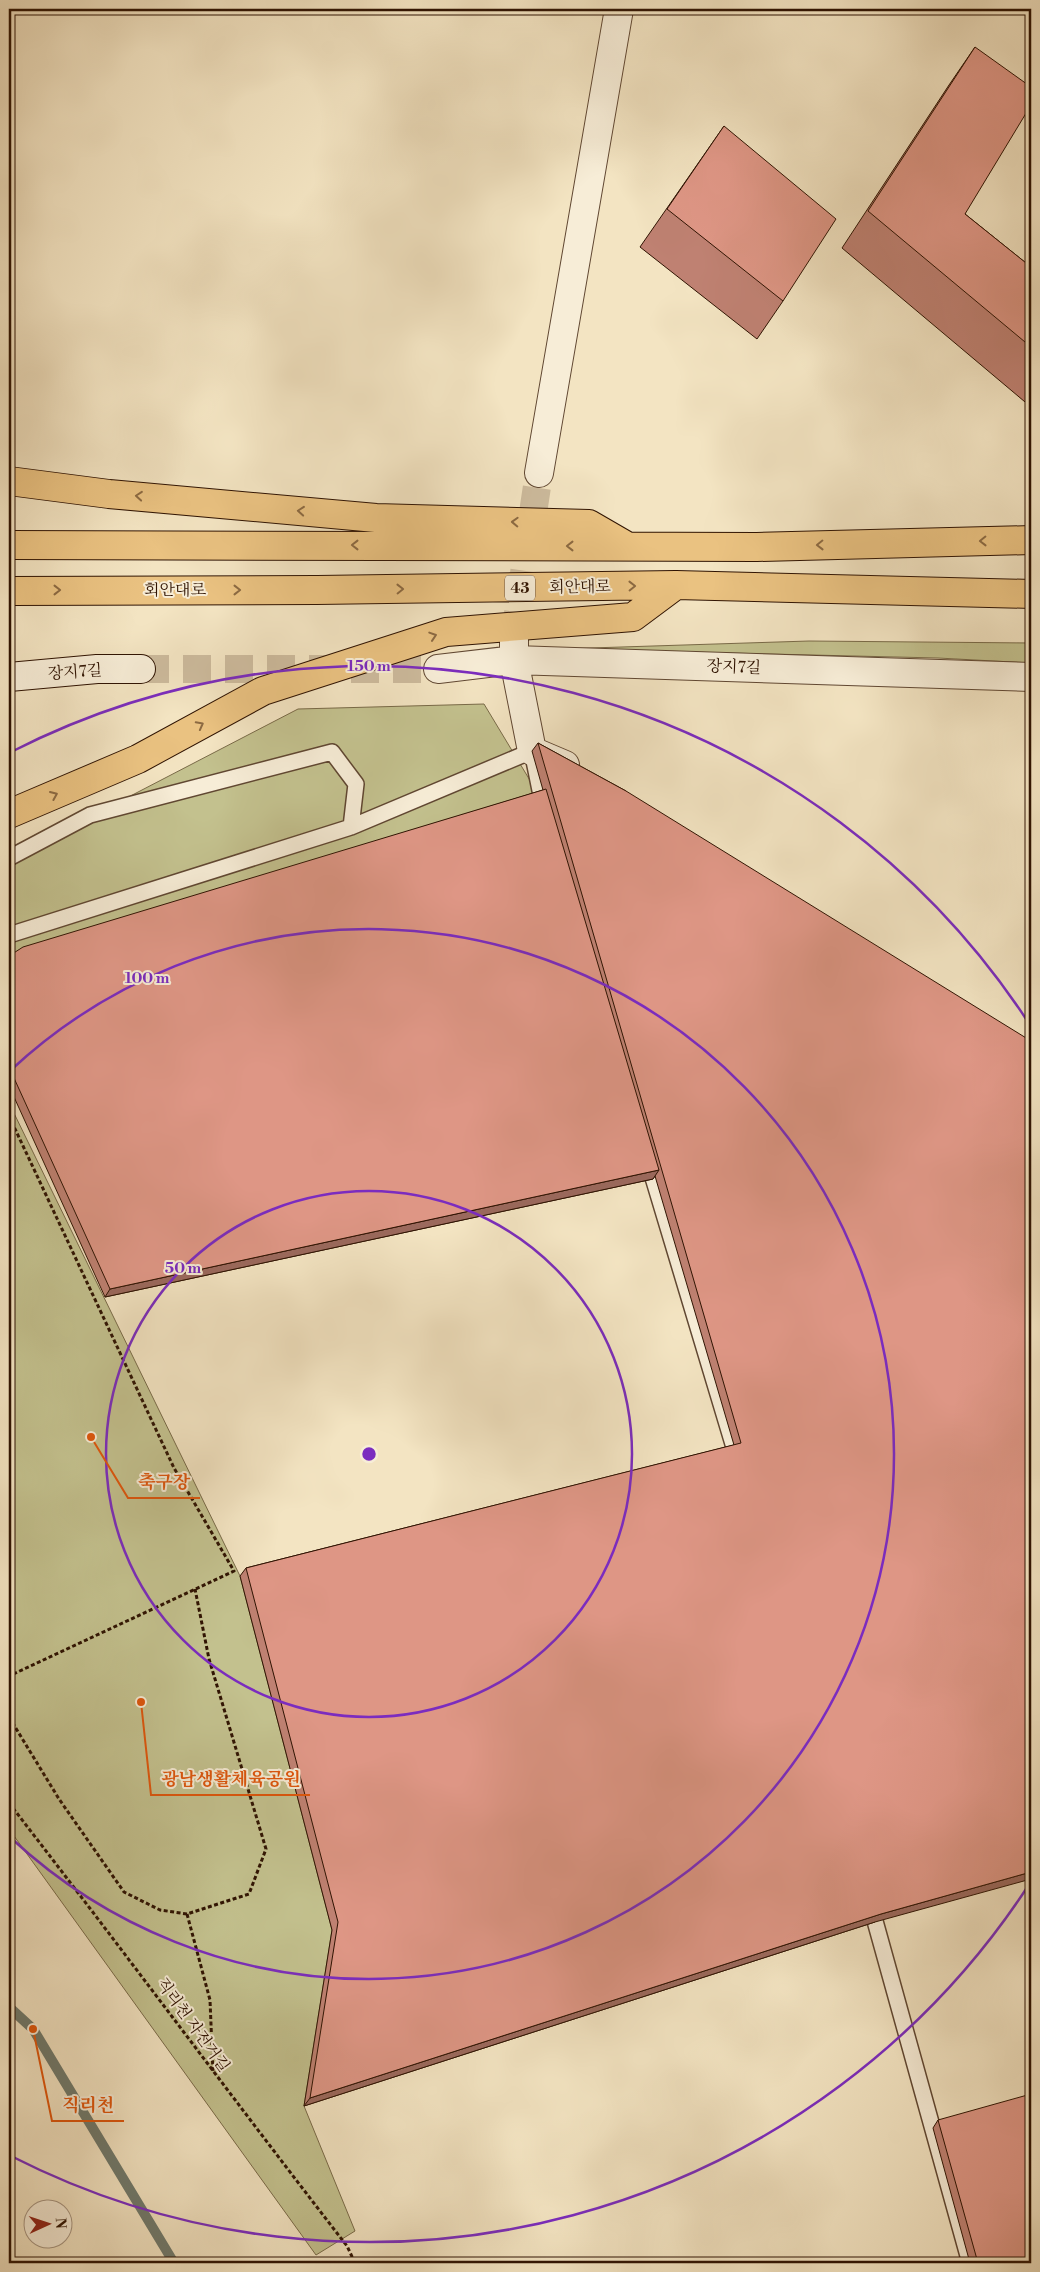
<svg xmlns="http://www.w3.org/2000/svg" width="1040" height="2272" viewBox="0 0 1040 2272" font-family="'Libre Bodoni','Noto Serif KR',serif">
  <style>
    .green { fill: #c3c18e; stroke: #796a48 }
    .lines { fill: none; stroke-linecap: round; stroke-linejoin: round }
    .stream { stroke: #707a6d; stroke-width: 10 }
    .street-tunnel { stroke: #ccba9c; stroke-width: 28; stroke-dasharray: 28 14; stroke-linecap: butt }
    .lane-casing { stroke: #604732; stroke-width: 18 }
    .street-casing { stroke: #604732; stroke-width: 30 }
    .secondary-casing { stroke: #2f1302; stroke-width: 30 }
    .highway-casing { stroke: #2f1302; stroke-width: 30 }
    .path { stroke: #2f1302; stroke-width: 3; stroke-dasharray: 4 2.5; stroke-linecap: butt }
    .lane { stroke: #f7edd7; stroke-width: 15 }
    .street { stroke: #f7edd7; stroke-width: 28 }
    .secondary { stroke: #f7edd7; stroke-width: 28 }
    .highway { stroke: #eac281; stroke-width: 28 }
    .wall { fill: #bf8172; stroke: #2f1302 }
    .shaded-wall { fill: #9b695d; stroke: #2f1302 }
    .building { fill: #de9685; stroke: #2f1302 }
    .oneway { stroke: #8c6a42 }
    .ring { fill: none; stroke: #7b2cbf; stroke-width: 2.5 }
    .labels { text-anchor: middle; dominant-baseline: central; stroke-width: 4; stroke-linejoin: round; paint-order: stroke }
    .shield { fill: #f7edd7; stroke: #6b5442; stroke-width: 1 }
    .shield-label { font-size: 15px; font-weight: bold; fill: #2f1302 }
    .street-label { font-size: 16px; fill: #2f1302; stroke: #f7edd7 }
    .centre { fill: #7b2cbf; stroke: #f7edd7; stroke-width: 2.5 }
    .ring-label { font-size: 15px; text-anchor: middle; font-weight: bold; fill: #7b2cbf; stroke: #f7edd7; stroke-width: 4; stroke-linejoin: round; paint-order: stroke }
    .leader { fill: none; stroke: #df560c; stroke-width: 2 }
    .callout-dot { fill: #df560c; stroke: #f7edd7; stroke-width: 2 }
    .callout-label { font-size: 18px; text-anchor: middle; font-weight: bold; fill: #df560c; stroke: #f7edd7; stroke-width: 4; stroke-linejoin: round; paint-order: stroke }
  </style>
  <rect width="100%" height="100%" fill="#f3e4c2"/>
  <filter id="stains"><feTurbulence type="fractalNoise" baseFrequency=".004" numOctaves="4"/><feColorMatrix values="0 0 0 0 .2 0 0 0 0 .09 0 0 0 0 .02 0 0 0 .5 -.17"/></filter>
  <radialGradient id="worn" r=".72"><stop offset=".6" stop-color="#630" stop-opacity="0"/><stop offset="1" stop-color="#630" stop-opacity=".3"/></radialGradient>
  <!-- green -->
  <path class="green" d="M809,641L1031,643V663L938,658L559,649Z
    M484,704L540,797L9,963V859L298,709Z
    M9,1103L240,1576L332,1930L304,2106L355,2231L316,2255L9,1829Z"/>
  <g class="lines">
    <!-- stream -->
    <path class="stream" d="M9,2007L33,2029L174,2263"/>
    <!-- street-tunnel -->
    <path class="street-tunnel" d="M514,640L539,473
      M141,669H438"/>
    <!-- lane casing -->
    <g class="lane-casing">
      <path id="lane" d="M9,858L90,815L332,752L356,784L351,827
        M9,935L351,827L532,751L544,810
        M648,1161L739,1464
        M870,1903L970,2263"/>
    </g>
    <!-- street casing -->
    <g class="street-casing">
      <path id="street" d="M539,473L619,9
        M514,640V660L532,751L565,765
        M438,669L514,660L1031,677"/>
    </g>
    <!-- secondary casing -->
    <g class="secondary-casing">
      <path id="secondary" d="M9,677L97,669H141"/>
    </g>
    <!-- highway casing -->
    <g class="highway-casing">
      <path id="highway" d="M9,481L109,494L376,518L589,524L627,546
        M9,545L757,547L1031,540
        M9,591L317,590L676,585L1031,594
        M9,814L138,759L263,691L446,632L633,617L676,585"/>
    </g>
    <!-- path -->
    <path class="path" d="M9,1116L174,1468L234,1571L9,1676
      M9,1717L59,1799L124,1892L160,1910L187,1914L249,1894L266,1849L209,1659L195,1589
      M9,1803C123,1950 233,2099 347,2246L355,2263
      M187,1914L210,2000L213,2073"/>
    <!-- lane -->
    <use href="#lane" class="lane"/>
    <!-- street -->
    <use href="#street" class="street"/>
    <!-- secondary -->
    <use href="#secondary" class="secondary"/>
    <!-- highway -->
    <use href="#highway" class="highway"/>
  </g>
  <!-- wall -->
  <path class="wall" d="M975,47L965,214L1031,267V407L842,248L949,85Z
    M724,126L783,301L757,339L640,247Z
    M538,743L626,791L875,1922L304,2106L332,1930L240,1576L246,1568L734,1445L655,1176L653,1179L105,1297L9,1086V956L543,790L532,751Z
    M938,2120L1031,2263H970L933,2128Z"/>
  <!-- shaded-wall -->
  <path class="shaded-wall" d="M659,1170L653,1179L105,1297L110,1289Z
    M1031,1872V1879L875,1922L304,2106L310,2098L881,1914Z"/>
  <!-- building -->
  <path class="building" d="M975,47L1031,87V105L965,214L1031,267V347L868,211Z
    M724,126L836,219L783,301L667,209Z
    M538,743L626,791L1031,1041V1872L881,1914L310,2098L338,1922L246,1568L741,1443Z
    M546,789L659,1170L110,1289L9,1067V956L23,947Z
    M1031,2094V2263H978L938,2120Z"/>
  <!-- one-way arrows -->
  <defs><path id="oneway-chevron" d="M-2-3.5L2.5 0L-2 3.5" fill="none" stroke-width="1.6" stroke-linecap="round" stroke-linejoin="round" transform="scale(1.25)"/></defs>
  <g class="oneway">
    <use href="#oneway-chevron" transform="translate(139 496) rotate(-175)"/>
    <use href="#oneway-chevron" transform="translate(301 511) rotate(-175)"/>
    <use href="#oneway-chevron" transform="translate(515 522) rotate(-178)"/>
    <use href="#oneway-chevron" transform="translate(983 541) rotate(179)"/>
    <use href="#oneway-chevron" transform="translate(355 545) rotate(-180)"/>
    <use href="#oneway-chevron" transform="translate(820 545) rotate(179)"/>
    <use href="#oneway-chevron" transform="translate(570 546) rotate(-180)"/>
    <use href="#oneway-chevron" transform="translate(632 586) rotate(-1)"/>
    <use href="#oneway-chevron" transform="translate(400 589) rotate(-1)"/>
    <use href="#oneway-chevron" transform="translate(57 590)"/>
    <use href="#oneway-chevron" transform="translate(237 590)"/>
    <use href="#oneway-chevron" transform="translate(433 636) rotate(-18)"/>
    <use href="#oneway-chevron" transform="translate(200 725) rotate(-28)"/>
    <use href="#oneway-chevron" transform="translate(54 795) rotate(-23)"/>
  </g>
  <!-- distance rings -->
  <g class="ring">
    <circle cx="369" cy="1454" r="263"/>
    <path d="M11 1070A525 525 0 1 1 11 1838"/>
    <path d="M1030 1883A788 788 0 0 1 11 2156M11 752A788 788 0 0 1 1030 1025"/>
  </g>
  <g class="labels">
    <!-- shield labels -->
    <rect class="shield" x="505" y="575.5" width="30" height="25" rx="4"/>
    <g class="shield-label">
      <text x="520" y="588">43</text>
    </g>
    <!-- street labels -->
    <g class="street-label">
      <text transform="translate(580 587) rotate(-1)">회안대로</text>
      <text x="175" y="590">회안대로</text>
      <text transform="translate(734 667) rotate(2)">장지7길</text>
      <text transform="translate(75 672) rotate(-4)">장지7길</text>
      <text transform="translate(193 2025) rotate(54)">직리천 자전거길</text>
    </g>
  </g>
  <circle cx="369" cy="1454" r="8" class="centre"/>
  <g class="ring-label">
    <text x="369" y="671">150 m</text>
    <text x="147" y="983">100 m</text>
    <text x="183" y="1273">50 m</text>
  </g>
  <!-- callouts -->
  <path class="leader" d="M91 1437L128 1498H200M141 1702L151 1795H310M33 2029L52 2121H124"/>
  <g class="callout-dot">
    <circle cx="91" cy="1437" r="5"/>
    <circle cx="141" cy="1702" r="5"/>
    <circle cx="33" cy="2029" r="5"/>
  </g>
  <g class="callout-label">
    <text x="164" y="1488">축구장</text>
    <text x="231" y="1785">광남생활체육공원</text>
    <text x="88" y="2111">직리천</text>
  </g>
  <!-- margin -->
  <rect width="1040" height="2272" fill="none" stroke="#f3e4c2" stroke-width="30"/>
  <rect x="10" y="10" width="1020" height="2252" fill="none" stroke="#2f1302" stroke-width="2.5"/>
  <rect x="15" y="15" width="1010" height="2242" fill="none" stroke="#2f1302"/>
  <!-- north arrow -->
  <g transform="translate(48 2224) rotate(87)"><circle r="24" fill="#f7edd7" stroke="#a79682"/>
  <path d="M0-4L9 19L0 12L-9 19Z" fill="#8f2418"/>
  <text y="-8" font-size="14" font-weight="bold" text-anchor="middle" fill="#2f1302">N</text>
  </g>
  <rect width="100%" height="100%" filter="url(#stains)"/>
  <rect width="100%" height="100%" fill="url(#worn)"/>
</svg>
